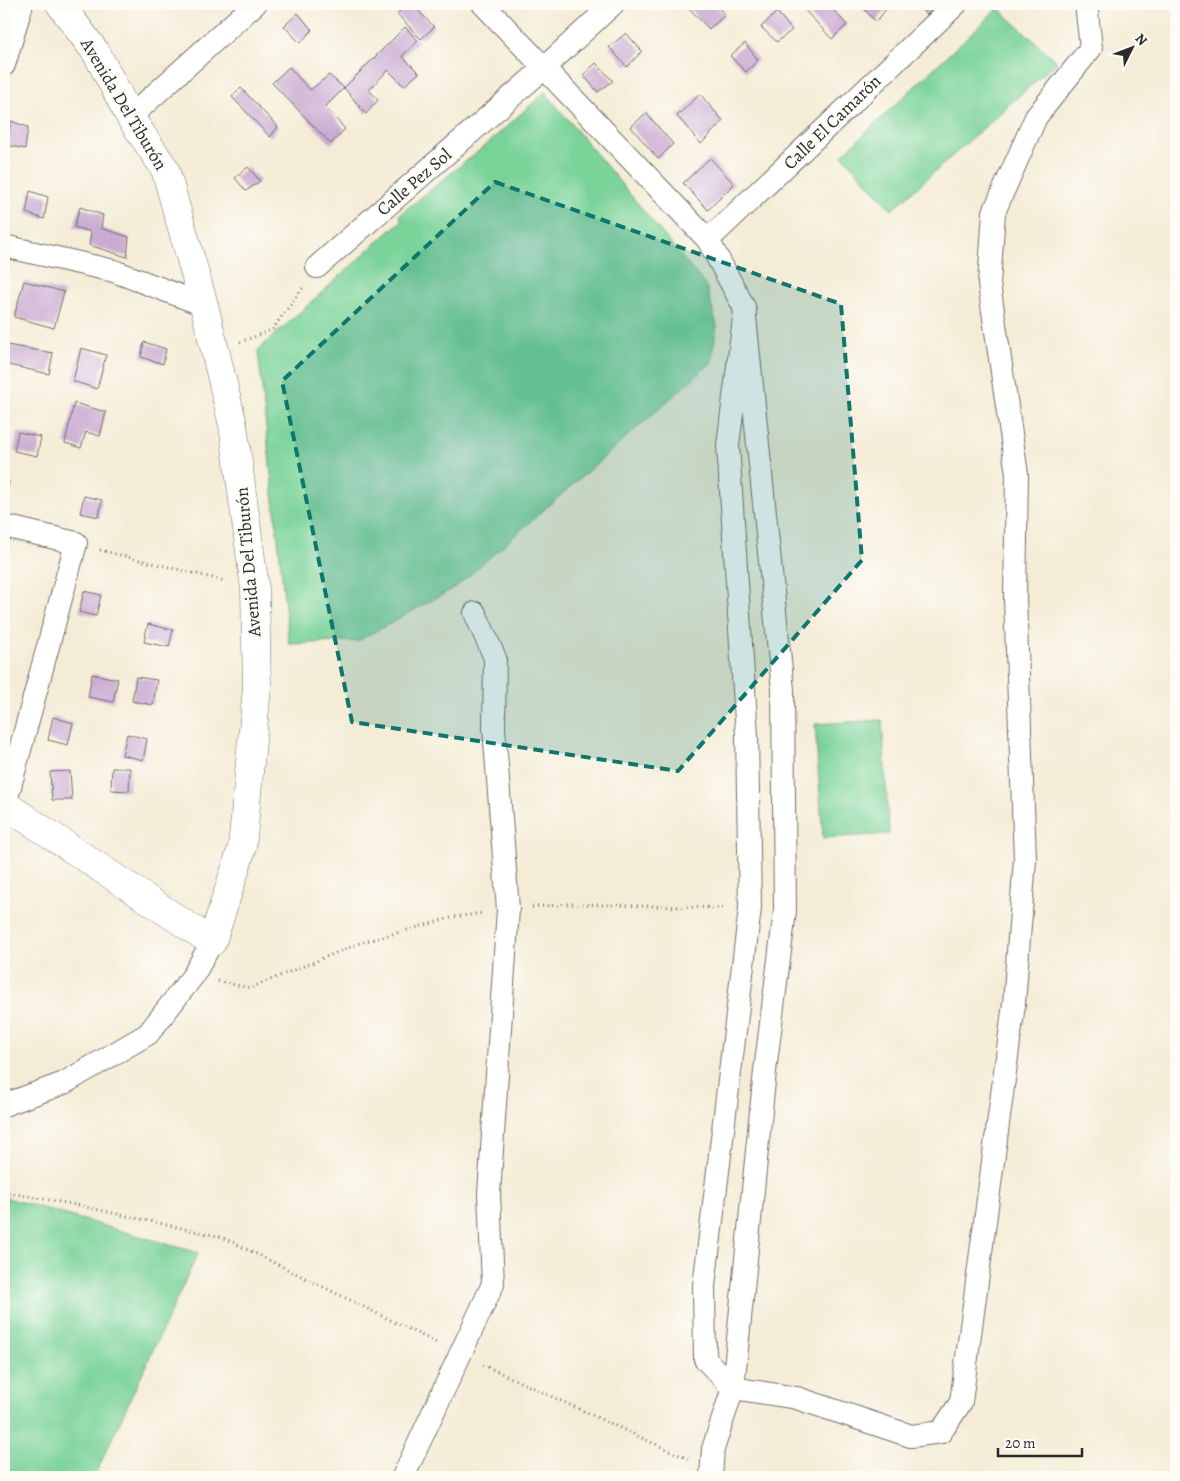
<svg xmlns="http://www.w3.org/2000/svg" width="1180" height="1481" viewBox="0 0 1180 1481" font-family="Alegreya,serif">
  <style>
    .green { fill: #7ad399; stroke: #527f62 }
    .building { fill: #caabd3 }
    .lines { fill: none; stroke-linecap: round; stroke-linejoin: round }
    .minor-casing { stroke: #716f67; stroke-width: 24 }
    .tertiary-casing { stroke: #716f67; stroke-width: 29 }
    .path { stroke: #716f67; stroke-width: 3; stroke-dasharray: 1 4; stroke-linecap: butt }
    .minor { stroke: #fff; stroke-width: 22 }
    .tertiary { stroke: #fff; stroke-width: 28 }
    .marked { fill: #0f766e; fill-opacity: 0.2; stroke: #0f766e; stroke-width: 4; stroke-dasharray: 10 6; stroke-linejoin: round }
    .labels { text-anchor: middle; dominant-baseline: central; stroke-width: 5; stroke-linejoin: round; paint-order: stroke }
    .street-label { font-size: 18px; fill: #2b2b2b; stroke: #fdfcf7 }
  </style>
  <rect width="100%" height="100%" fill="#fdfcf7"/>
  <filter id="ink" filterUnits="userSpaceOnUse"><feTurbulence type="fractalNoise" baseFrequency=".02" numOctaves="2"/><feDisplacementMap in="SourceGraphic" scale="10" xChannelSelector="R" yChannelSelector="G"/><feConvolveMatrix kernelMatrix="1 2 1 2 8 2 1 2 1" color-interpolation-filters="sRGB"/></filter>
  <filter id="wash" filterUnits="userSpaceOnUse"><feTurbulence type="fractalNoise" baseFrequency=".0096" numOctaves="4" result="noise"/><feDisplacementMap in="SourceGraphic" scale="20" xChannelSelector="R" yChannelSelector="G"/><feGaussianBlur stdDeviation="1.12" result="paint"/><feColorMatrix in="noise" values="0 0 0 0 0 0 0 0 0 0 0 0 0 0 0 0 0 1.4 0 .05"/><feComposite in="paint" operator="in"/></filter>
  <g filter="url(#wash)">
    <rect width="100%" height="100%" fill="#f4ecd6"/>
    <!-- green -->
    <path class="green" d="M998,8L1057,62L892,210L842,155Z
      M545,92L706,286L717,326L711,363L456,587L358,641L289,644L258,350L402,220L399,215L485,146Z
      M882,720L889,834L823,838L815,724Z
      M4,1197L198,1253L94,1477H4Z"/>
    <g id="blocks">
      <!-- building -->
      <path class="building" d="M407,4H412L434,27L421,39L397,14Z
        M685,4H715L725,15L709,29Z
        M799,4H828L847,25L832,39Z
        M865,4H882L887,8L876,22L862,7Z
        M917,4H937L927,15Z
        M777,12L792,30L777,42L761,27Z
        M298,13L312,30L300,43L284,26Z
        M405,27L418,41L402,56L419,73L404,86L388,70L369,90L378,100L366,114L344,88Z
        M626,33L642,51L627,67L609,47Z
        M745,43L758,60L746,72L730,56Z
        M596,63L613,81L598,92L583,75Z
        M289,67L310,90L329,75L344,88L325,107L345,129L331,144L272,83Z
        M241,88L278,127L270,137L232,97Z
        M700,94L723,121L701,144L677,116Z
        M646,113L673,144L658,159L631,127Z
        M11,121L28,127L25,149L7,145Z
        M710,158L734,184L708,210L683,183Z
        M248,167L260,181L246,191L235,178Z
        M30,191L48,197L44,219L26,213Z
        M80,207L103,215L101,228L129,237L127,257L89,245L91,232L74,227Z
        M24,281L64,292L54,328L14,317Z
        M144,342L166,349L163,364L141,357Z
        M7,345L53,353L49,374L4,364V357Z
        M81,348L106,355L97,389L73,381Z
        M74,403L106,412L100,436L86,432L81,448L65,443Z
        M18,432L41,437L37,456L14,451Z
        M4,480L9,481L5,505H4Z
        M84,496L102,500L99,517L80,513Z
        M84,591L101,595L96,616L79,612Z
        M148,624L173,630L169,647L144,642Z
        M92,674L118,679L113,702L88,697Z
        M136,677L157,680L153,705L132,701Z
        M53,717L73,723L68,745L48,740Z
        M127,734L147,739L143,760L122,755Z
        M112,768H130L129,791L111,790Z
        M70,771L72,800H52L50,772Z"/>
    </g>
  </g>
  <g filter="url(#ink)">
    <use href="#blocks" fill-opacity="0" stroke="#716f67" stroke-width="1"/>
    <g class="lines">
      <!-- minor casing -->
      <g class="minor-casing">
        <path id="minor" d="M483,4L708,240L744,307L783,690L785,911L765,1071L733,1388L713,1449L711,1477
          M4,65L22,4
          M130,117L255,4
          M708,240L956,4
          M4,246L114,271L204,305
          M317,267L544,68L613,4
          M745,311L728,445L747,736L750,908L704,1286L705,1359L733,1388L797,1398L911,1436L941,1432L961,1402L1014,1004L1025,859L1015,598L1017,474L989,284L994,212L1036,117L1091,48L1086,4
          M4,526L76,543L5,805
          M4,1105L64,1083L148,1034L193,976L212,942
          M403,1477L493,1284L489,1194L508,909L494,728L495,658L475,613"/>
      </g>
      <!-- tertiary casing -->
      <g class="tertiary-casing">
        <path id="tertiary" d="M4,804L212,942L242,848L257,687L255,589L233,425L204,305L165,169L130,117L97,54L60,4"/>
      </g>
      <!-- path -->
      <path class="path" d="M240,342L272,330L304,286
        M100,550L225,581
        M532,907L569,904L726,908
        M218,981L250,988L360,943L454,917L484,913
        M4,1192L72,1204L222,1237L439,1344
        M483,1365L688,1459"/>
      <!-- minor -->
      <use href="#minor" class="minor"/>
      <!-- tertiary -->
      <use href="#tertiary" class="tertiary"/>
    </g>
  </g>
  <!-- marked area -->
  <path class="marked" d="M495,182L841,304L862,560L678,771L352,722L282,381Z"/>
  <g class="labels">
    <!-- street labels -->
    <g class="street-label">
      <text transform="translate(124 104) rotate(59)">Avenida Del Tiburón</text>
      <text transform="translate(832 122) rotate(-44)">Calle El Camarón</text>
      <text transform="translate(414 182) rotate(-41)">Calle Pez Sol</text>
      <text transform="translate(248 562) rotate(-95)">Avenida Del Tiburón</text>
    </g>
  </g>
  <!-- margin -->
  <rect width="1180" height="1481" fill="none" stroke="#fdfcf7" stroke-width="20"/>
  <!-- north arrow -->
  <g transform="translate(1132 48) rotate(48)" stroke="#fdfcf7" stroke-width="4" paint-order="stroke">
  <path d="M0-4L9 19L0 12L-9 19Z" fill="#2b2b2b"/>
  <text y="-8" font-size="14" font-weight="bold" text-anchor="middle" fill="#2b2b2b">N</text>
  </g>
  <!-- scale -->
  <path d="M998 1448v8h84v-8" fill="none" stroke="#2b2b2b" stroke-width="2.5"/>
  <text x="1005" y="1448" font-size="15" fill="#2b2b2b" stroke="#fdfcf7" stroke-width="4" paint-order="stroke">20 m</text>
</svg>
